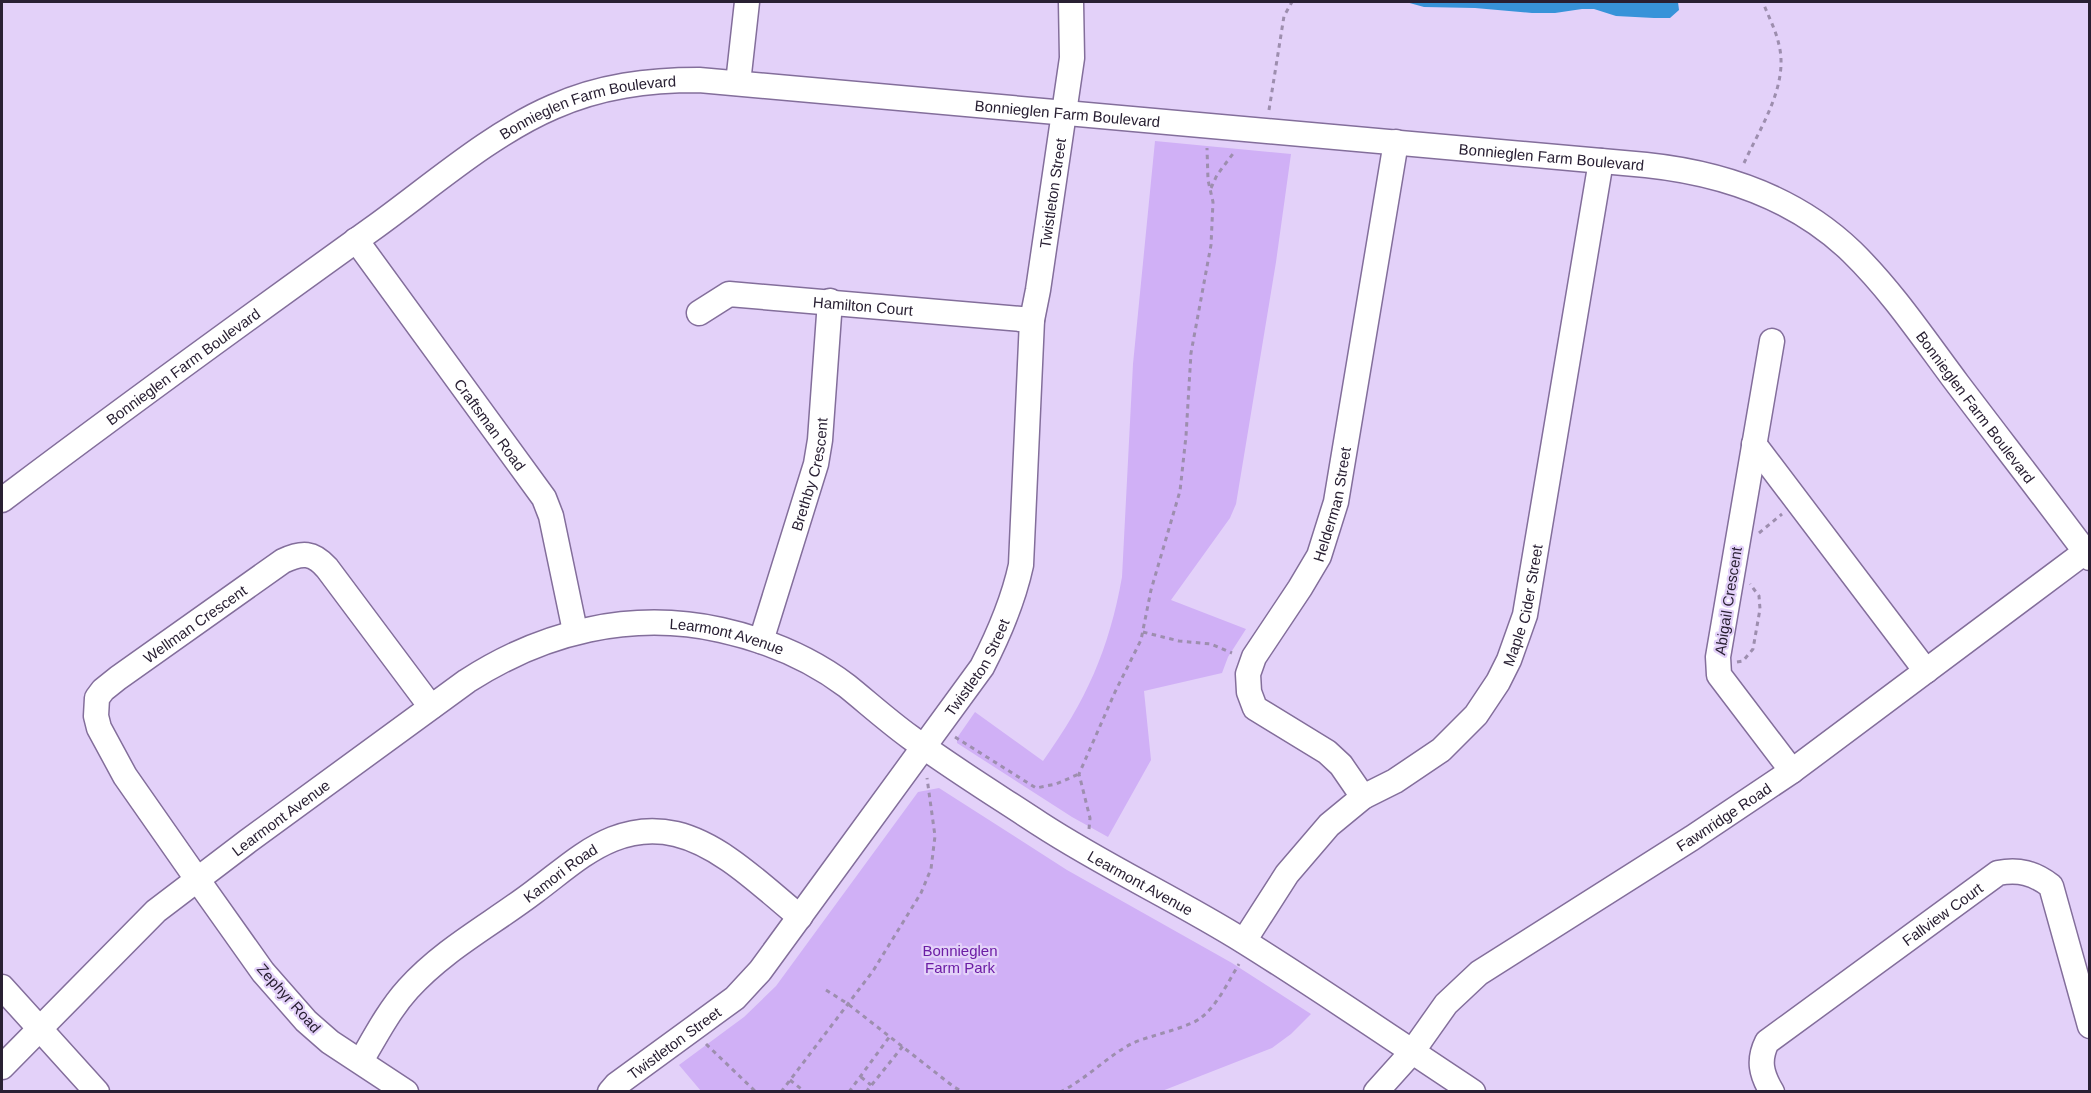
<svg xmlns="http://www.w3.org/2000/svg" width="2091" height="1093" viewBox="0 0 2091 1093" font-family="Helvetica,sans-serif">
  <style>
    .green { fill: #d0b0f6 }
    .water { fill: #3793d9 }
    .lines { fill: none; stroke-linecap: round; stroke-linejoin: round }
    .minor-casing { stroke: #836e9b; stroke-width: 27 }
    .path { stroke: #9d8eae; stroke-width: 3; stroke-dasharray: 4.5 4.5; stroke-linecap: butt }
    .minor { stroke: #fff; stroke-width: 24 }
    .labels { text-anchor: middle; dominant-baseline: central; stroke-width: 4.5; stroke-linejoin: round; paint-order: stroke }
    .street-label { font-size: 15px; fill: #292033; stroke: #e3d1f9 }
    .park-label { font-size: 15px; fill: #6c1da5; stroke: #e3d1f9 }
  </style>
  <rect width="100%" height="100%" fill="#e3d1f9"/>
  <!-- green -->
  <path class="green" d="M1155,141L1291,154L1276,262L1236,504L1230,518L1171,600L1246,629L1228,657L1222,673L1144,691L1151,760L1108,837L1072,817L957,743V738L975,712L1043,761C1086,701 1109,650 1122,577L1133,364Z
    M939,788L1067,870L1232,963L1311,1014L1291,1034L1272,1048L1162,1091H701L679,1065L744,1017L776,986L918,792Z"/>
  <!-- water -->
  <path class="water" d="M1406,2H1678L1679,10L1670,18H1654L1616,16L1594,9H1582L1555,13H1532L1475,8L1424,7Z"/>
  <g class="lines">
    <!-- minor casing -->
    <g class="minor-casing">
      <g id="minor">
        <path d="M738,83L747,2"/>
        <path id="s1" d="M356,240L544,498L551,516L575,631"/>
        <path id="s2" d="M699,313L729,294L1032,320"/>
        <path d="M1772,341L1718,657L1719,675L1792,771"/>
        <path d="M1754,444L1926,671"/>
        <path id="s3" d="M2,500C124,408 248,318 372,229C428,189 490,134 553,107C600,86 648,80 699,80L1646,165C1722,173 1796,198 1852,252C1892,291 1924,339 1957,383C2001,441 2046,499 2090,558"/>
        <path id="s4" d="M761,641L816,464L820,440L830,301"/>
        <path id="s5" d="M1363,797L1341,765L1327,752L1255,708L1249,692L1248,674L1254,657L1300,588L1319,556L1336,502L1396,142"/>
        <path id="s6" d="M1244,941L1287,874L1329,825L1363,797L1395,781L1441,750L1476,715L1498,682L1509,660L1525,615L1601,161"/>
        <path d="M2,987L97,1092"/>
        <path id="s7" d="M361,1061C375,1037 389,1010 408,989C444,949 492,924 534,892C560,873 583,851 613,839C633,831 655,829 676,834C722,845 763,887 800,917"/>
        <path id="s8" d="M2,1067L156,911L248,841L467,681C543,632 631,610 721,630C766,640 810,658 847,686C868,703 888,721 910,737C952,768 996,795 1040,824C1106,867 1178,900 1245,942C1322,990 1397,1042 1473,1092"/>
        <path id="s9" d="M406,1092L330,1042L306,1021L263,972L197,879L125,776L99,728L96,716L97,698L103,690L118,678L283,561C302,552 313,552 327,568L431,707"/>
        <path id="s10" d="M610,1092L616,1085L735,998L760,971L982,667C999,634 1013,602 1021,565L1032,320L1038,290L1072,58L1071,2"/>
        <path id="s11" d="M1376,1092L1412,1052L1446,1004L1479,973L1692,838L1792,771L2085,552"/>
        <path id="s12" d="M1772,1092C1761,1074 1758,1060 1767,1042L1998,873C2019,869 2034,873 2051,886L2090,1026"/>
      </g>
    </g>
    <!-- path -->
    <path class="path" d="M1269,110L1284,16L1292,2
      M1744,163C1760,128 1789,85 1779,45C1776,30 1768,16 1763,2
      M1211,188L1217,175L1235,151
      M1759,533L1782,514
      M1143,632L1179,641L1211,644L1232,653
      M1737,662L1743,661L1753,649L1760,609L1759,596L1750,584
      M955,737L1036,788L1056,784L1079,774
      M1089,829L1090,818L1079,774L1115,692L1141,640L1151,590L1180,491L1186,436L1191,353L1211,245L1213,202L1208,180L1207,148
      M826,990L848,1004L954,1087L963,1092
      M706,1044L756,1092
      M861,1077L871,1085
      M790,1080L805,1092
      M781,1092L873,971L921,893L931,869L935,836L927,778
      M849,1092L890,1036
      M866,1092L903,1046
      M1060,1092C1087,1079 1107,1056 1133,1043C1151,1035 1189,1028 1202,1017C1218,1004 1228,982 1239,964"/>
    <!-- minor -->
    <use href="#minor" class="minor"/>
  </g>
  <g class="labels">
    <!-- street labels -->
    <g class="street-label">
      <text stroke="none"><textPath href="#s3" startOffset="711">Bonnieglen Farm Boulevard</textPath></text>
      <text stroke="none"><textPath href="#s3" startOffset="1197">Bonnieglen Farm Boulevard</textPath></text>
      <text stroke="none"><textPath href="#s3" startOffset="1683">Bonnieglen Farm Boulevard</textPath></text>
      <text stroke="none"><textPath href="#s10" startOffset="1053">Twistleton Street</textPath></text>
      <text stroke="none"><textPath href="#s2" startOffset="170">Hamilton Court</textPath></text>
      <text stroke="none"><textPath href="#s3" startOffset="225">Bonnieglen Farm Boulevard</textPath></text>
      <text stroke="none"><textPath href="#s3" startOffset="2204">Bonnieglen Farm Boulevard</textPath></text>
      <text stroke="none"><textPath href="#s1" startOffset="228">Craftsman Road</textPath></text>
      <text stroke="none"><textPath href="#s4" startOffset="174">Brethby Crescent</textPath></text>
      <text stroke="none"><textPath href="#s5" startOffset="369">Helderman Street</textPath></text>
      <text transform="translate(1728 601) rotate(-81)">Abigail Crescent</text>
      <text stroke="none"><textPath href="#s6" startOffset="450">Maple Cider Street</textPath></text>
      <text stroke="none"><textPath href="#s9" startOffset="636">Wellman Crescent</textPath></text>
      <text stroke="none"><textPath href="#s8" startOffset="879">Learmont Avenue</textPath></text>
      <text stroke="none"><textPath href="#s10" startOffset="567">Twistleton Street</textPath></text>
      <text stroke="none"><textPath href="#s8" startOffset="375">Learmont Avenue</textPath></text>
      <text stroke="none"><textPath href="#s11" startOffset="448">Fawnridge Road</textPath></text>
      <text stroke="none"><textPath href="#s7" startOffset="278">Kamori Road</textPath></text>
      <text stroke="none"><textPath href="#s8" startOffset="1365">Learmont Avenue</textPath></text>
      <text stroke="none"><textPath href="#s12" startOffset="270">Fallview Court</textPath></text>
      <text transform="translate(289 998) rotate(48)">Zephyr Road</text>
      <text stroke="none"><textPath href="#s10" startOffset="81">Twistleton Street</textPath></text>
    </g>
    <!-- park labels -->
    <g class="park-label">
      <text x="960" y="950">Bonnieglen<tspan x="960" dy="17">Farm Park</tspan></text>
    </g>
  </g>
  <!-- border -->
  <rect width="2091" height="1093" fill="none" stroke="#292033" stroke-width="6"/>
</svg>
